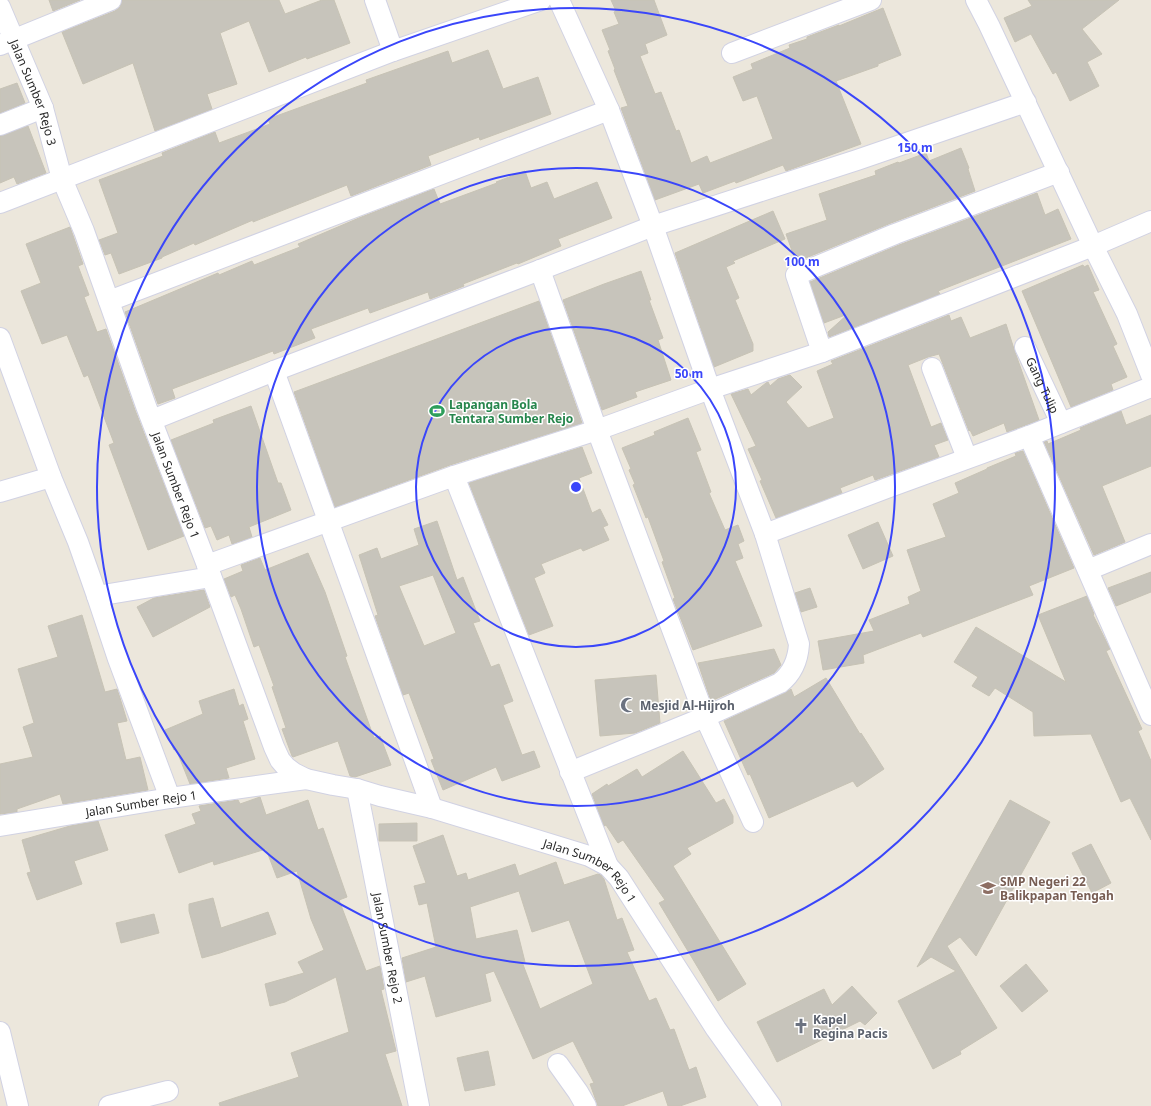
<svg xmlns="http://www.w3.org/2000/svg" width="1151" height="1106" viewBox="0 0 1151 1106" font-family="'Noto Sans',sans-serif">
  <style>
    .building { fill: #c7c4bb; stroke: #c7c3b5; fill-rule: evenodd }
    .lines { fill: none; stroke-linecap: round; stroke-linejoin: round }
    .street-casing { stroke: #d1d2e3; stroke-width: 22 }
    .street { stroke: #fff; stroke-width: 20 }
    .ring { fill: none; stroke: #3a46fa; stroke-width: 2 }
    .labels { text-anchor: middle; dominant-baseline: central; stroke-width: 3; stroke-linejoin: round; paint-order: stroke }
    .street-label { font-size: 12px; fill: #2a2a2a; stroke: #fff }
    .leisure-label { font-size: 12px; font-weight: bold; fill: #27864d; stroke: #fff; text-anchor: start }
    .worship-label { font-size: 12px; font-weight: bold; fill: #5b616d; stroke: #fff; text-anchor: start }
    .education-label { font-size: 12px; font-weight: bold; fill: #785e54; stroke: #fff; text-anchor: start }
    .centre { fill: #3a46fa; stroke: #fff; stroke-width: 2 }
    .ring-label { font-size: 12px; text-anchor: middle; font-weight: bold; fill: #3a46fa; stroke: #fff; stroke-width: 3; stroke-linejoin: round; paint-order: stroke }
  </style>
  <rect width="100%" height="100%" fill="#ece7dc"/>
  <!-- building -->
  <path class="building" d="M49,0H80L53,11Z
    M122,0H279L285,14L322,0H334L350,43L307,59L306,57L269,72L249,21L220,33L237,84L207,94L212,109L155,131L133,63L83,84L62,32L115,11L120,7Z
    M611,0H654L667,35L645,44L648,53L640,56L655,94L661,92L676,131L679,130L691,163L707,156L710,163L773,139L757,96L743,101L733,77L753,69L751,64L790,48L789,45L807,39V37L839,25V26L883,8L901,55L878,64V66L836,81L861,144L786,171L783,165L736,183L735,181L703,193L699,184L655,200L621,108L628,106L614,70L615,69L608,51L610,50L602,30L619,24L614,12L616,11Z
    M1028,0H1119L1082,29L1102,54L1087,62L1099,86L1070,101L1056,72L1053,74L1031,34L1015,42L1004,18L1032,6Z
    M488,50L503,89L538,77L551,114L480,140L479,137L428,156L431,165L351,196L347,185L253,222V220L195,245L194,243L162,257V258L119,274L111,253L105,255L99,240L118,233L99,180L163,156L162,153L215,132L219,143L270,124L268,119L367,83L366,80L448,51L452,63Z
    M17,83L25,103L0,113V89Z
    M28,126L46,173L17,184L14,177L0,183V136Z
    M961,148L969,168L968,169L975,191L891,223L796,262L786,234L827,220L819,194L876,175L875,171L898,162L899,163L926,153L929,161Z
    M525,171L531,188L547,182L554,199L597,182L612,218L558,239L561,246L518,264L517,263L463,284L464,286L430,299L428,292L370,313L368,308L311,329L315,338L274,354L273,351L172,389L175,398L158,404L125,312L218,273L219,275L252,261L254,265L300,247L298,244L359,218L434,189L440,204L497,183L496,182Z
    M1037,193L1045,215L1058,209L1071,239L938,291L940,294L829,337L828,332L848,314L824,323L810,282L899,245Z
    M773,211L785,239L733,261L735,263L726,267L739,298L735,300L753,344V351L714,367L675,253Z
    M70,227L83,264L78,266L89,295L84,297L97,332L106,329L135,410L184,536L148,550L109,445L114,443L88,375L84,377L67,335L42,344L21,291L41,283L26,244Z
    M1083,265L1084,267L1088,265L1099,290L1093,292L1117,344L1113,346L1127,377L1111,384L1113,390L1071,407L1022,291Z
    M641,271L651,300H649L663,338L658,340L671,380L635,392L637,397L602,410L563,300L604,284Z
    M539,301L582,423L450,465L335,507L294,392Z
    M949,315L951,321L961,317L970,338L1006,324L1015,352L1039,420L1007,432L1004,423L973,436L970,430L969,431L939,354L928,357L908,365L931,427L941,423L948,440L934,445L939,457L875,480L873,475L840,488L842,493L776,518L760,481L762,480L748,449L756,446L731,394L748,389L751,395L766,383L768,382L770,386L778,379L790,375L802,387L786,402L808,428L834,418L817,371L833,364L831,361Z
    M251,406L278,483H281L291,510L249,527L252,537L232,544L229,535L217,540L211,526L205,528L171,440L214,423L213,420Z
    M1121,411L1126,425L1151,415V466L1102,486L1125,542L1094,555L1044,442L1047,441L1048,444L1081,430L1080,428Z
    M688,418L701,450L696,452L711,492L709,493L725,530L738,525L744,541L738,544L743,558L735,561L762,626L693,650L673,599L675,598L662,562L664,561L648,517L646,518L633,485L635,484L629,470L631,469L622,448L655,435L654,432Z
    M582,447L592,473L579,478L592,513L600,509L608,525L603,527L609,540L583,551L581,548L541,564L545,573L534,578L553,626L529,635L469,483Z
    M1023,451L1074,568L1029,586L1033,595L923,637L921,633L863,655L864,663L823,670L818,641L874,631L869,620L910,604L908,597L921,591L907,550L946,537L933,504L959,493L955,483L987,469V468L1016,456L1015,453Z
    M437,521L457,580L463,577L480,621L473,623L491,667L499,664L513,701L503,705L522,755L534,751L540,767L502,781L496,767L443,790L431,760L434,759L409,693L403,695L375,616L378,615L359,555L377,548L381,559L419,545L414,529ZM433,575L456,633L424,646L399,586Z
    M878,522L893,556L863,569L848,535Z
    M308,553L325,592L347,656L345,657L374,738L380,736L391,765L355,777L350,776L338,741L293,757L292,756L282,729L286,728L272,687L274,686L259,645L254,647L241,609L235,595L231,597L224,579L243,571L241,565L260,558L265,570Z
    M1151,572V592L1116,606L1108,588Z
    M810,588L817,607L801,612L795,593Z
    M204,590L210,607L153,637L137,607L154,598Z
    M1087,596L1094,614L1093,615L1110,649L1106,651L1142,729L1138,731L1151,761V840L1130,798L1121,802L1091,734L1034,736L1033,712L995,688L989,696L972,686L978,677L954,662L976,627L1066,682L1038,615Z
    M82,615L105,692L117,689L120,698L127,721L117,723L126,760L140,757L148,790L63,804L60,794L17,809V812L0,814V764L33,757L23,727L34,723L18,669L58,657L48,626Z
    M774,649L781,665L774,673L711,701L698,663Z
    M656,675L660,723L635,733L600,736L595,680Z
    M826,678L860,734L861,733L884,769L857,787L853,781L769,818L750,774L748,775L724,721L785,693L791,689L794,697Z
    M234,689L239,706L243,704L248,719L243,721L255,759L226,768L229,778L190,784L176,749L174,750L165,730L203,714L199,701Z
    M683,751L716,803L724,799L733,816V823L687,848L691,854L673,866L746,984L718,1001L659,903L665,900L623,840L618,843L606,825L604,826L592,794L607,784L608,786L637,769L642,777Z
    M260,797L266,815L308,800L318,830L323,828L347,897L339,900L366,971L380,966L384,989L381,990L396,1051L385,1054L402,1106H220L219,1103L299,1077L291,1053L349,1032L336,977L285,1002L270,1006L265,984L304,973L298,962L324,950L311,919L297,871L277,878L266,849L214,865L213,861L179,873L165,835L196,824L192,814L201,811L199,806L238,800L240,804Z
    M1010,800L1050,822L976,956L960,937L947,946L997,1028L960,1051L961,1054L933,1069L898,1001L956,971L931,957L917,967Z
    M98,821L108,850L74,861L82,884L37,900L27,873L31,872L22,840L70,826Z
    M417,823V841H379V824Z
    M443,835L457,876L466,873L468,880L515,864L519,876L556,862L564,885L598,874L601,875L604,879L617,920L622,918L634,950L627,952L649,1001L656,998L670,1030L674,1029L689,1070L696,1067L706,1097L680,1106H668L663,1091L622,1106H598L590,1084L594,1083L573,1041L533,1059L494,971L485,974L491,1001L436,1017L425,976L406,982L402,958L436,947L427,903L419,905L414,886L426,883L413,846ZM519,891L532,932L569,920L593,984L540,1009L522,962H525L517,930L476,939L470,907Z
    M1091,844L1111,883L1092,893L1072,853Z
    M213,898L221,928L268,912L276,934L220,953L202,958L189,911V904Z
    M154,914L159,933L121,943L116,923Z
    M1026,964L1048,991L1022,1012L1000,986Z
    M852,986L877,1013L865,1025L860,1021L777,1062L757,1022L824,989L832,1005Z
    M488,1051L495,1085L465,1091L457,1058Z"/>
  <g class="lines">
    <!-- street casing -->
    <g class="street-casing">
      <g id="street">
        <path d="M375,0L393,51"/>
        <path d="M559,0L609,110L653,226L710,389L765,534L799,644C798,660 793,673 780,683L705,717L570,772"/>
        <path d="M976,0L989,25L1093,246L1127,314L1151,375"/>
        <path id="s1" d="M0,7L43,108L62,179L84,231L146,406L207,565L274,747L280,760L286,767L294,773L306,779L333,785L357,789L380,796L432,808L589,856L608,866L619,878L716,1029L771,1106"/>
        <path d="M0,45L111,0"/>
        <path d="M732,53L871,0"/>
        <path d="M0,125L43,108"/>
        <path d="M0,203L393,51L541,0"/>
        <path d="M540,270L597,430L705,717L753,822"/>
        <path d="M109,301L609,110"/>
        <path d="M0,338L51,477L78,542L97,596L211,577"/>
        <path id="s2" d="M1025,347L1061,423"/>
        <path d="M822,352L796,275L895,234L1059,172"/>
        <path d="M932,368L967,458"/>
        <path d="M274,371L432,808"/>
        <path d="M152,420L274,371L540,270L653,226L857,160L1026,102"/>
        <path d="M1029,436L1151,715"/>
        <path d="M454,476L608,866"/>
        <path d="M0,492L51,477"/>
        <path d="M765,534L887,488L1029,436L1151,387"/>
        <path d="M207,565L454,476L597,430L710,389L822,352L1093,246L1151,221"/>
        <path d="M1088,570L1151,544"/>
        <path d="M97,596L118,659L170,798"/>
        <path id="s3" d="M357,789L419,1106"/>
        <path id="s4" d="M0,826L170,798L306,779"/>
        <path d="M0,1032L18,1106"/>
        <path d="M558,1064L578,1092L586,1106"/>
        <path d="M109,1106L168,1091"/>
      </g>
    </g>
    <!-- street -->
    <use href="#street" class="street"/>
  </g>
  <!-- distance rings -->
  <g class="ring">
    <circle cx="576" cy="487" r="160"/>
    <circle cx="576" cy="487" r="319"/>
    <circle cx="576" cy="487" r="479"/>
  </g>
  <!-- icons -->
  <defs>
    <g id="stadium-bare" transform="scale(1.2)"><path d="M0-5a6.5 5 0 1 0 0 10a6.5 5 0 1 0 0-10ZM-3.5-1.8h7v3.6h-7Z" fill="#2e9e5b" stroke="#fff" stroke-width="2.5" paint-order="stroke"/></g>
    <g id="mosque-bare" transform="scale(1.2)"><path d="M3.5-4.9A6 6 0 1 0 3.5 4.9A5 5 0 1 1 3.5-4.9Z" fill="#6b7280" stroke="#fff" stroke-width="2.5" paint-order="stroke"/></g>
    <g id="school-bare" transform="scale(1.2)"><path d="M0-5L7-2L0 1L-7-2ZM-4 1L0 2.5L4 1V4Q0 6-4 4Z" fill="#8d6e63" stroke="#fff" stroke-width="2.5" paint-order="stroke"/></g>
    <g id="church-bare" transform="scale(1.2)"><path d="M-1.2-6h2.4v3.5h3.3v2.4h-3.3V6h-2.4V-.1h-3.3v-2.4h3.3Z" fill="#6b7280" stroke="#fff" stroke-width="2.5" paint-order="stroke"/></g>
  </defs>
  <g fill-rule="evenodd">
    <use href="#stadium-bare" x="437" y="411"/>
    <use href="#mosque-bare" x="628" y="705"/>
    <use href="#school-bare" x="988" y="888"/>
    <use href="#church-bare" x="801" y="1026"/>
  </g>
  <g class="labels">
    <!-- street labels -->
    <g class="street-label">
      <text stroke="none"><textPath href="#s1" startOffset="92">Jalan Sumber Rejo 3</textPath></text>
      <text stroke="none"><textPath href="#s2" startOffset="42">Gang Tulip</textPath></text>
      <text stroke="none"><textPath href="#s1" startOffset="510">Jalan Sumber Rejo 1</textPath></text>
      <text stroke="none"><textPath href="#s4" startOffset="143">Jalan Sumber Rejo 1</textPath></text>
      <text stroke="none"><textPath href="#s1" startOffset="1139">Jalan Sumber Rejo 1</textPath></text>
      <text stroke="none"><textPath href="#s3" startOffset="162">Jalan Sumber Rejo 2</textPath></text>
    </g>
    <!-- leisure labels -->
    <g class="leisure-label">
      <text x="449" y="404">Lapangan Bola<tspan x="449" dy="14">Tentara Sumber Rejo</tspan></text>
    </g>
    <!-- worship labels -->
    <g class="worship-label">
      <text x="640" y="705">Mesjid Al-Hijroh</text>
      <text x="813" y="1019">Kapel<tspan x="813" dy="14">Regina Pacis</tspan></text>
    </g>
    <!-- education labels -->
    <g class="education-label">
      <text x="1000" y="881">SMP Negeri 22<tspan x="1000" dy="14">Balikpapan Tengah</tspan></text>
    </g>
  </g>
  <circle cx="576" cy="487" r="6" class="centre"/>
  <g class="ring-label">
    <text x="915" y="152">150 m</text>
    <text x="802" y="266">100 m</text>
    <text x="689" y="378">50 m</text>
  </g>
</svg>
